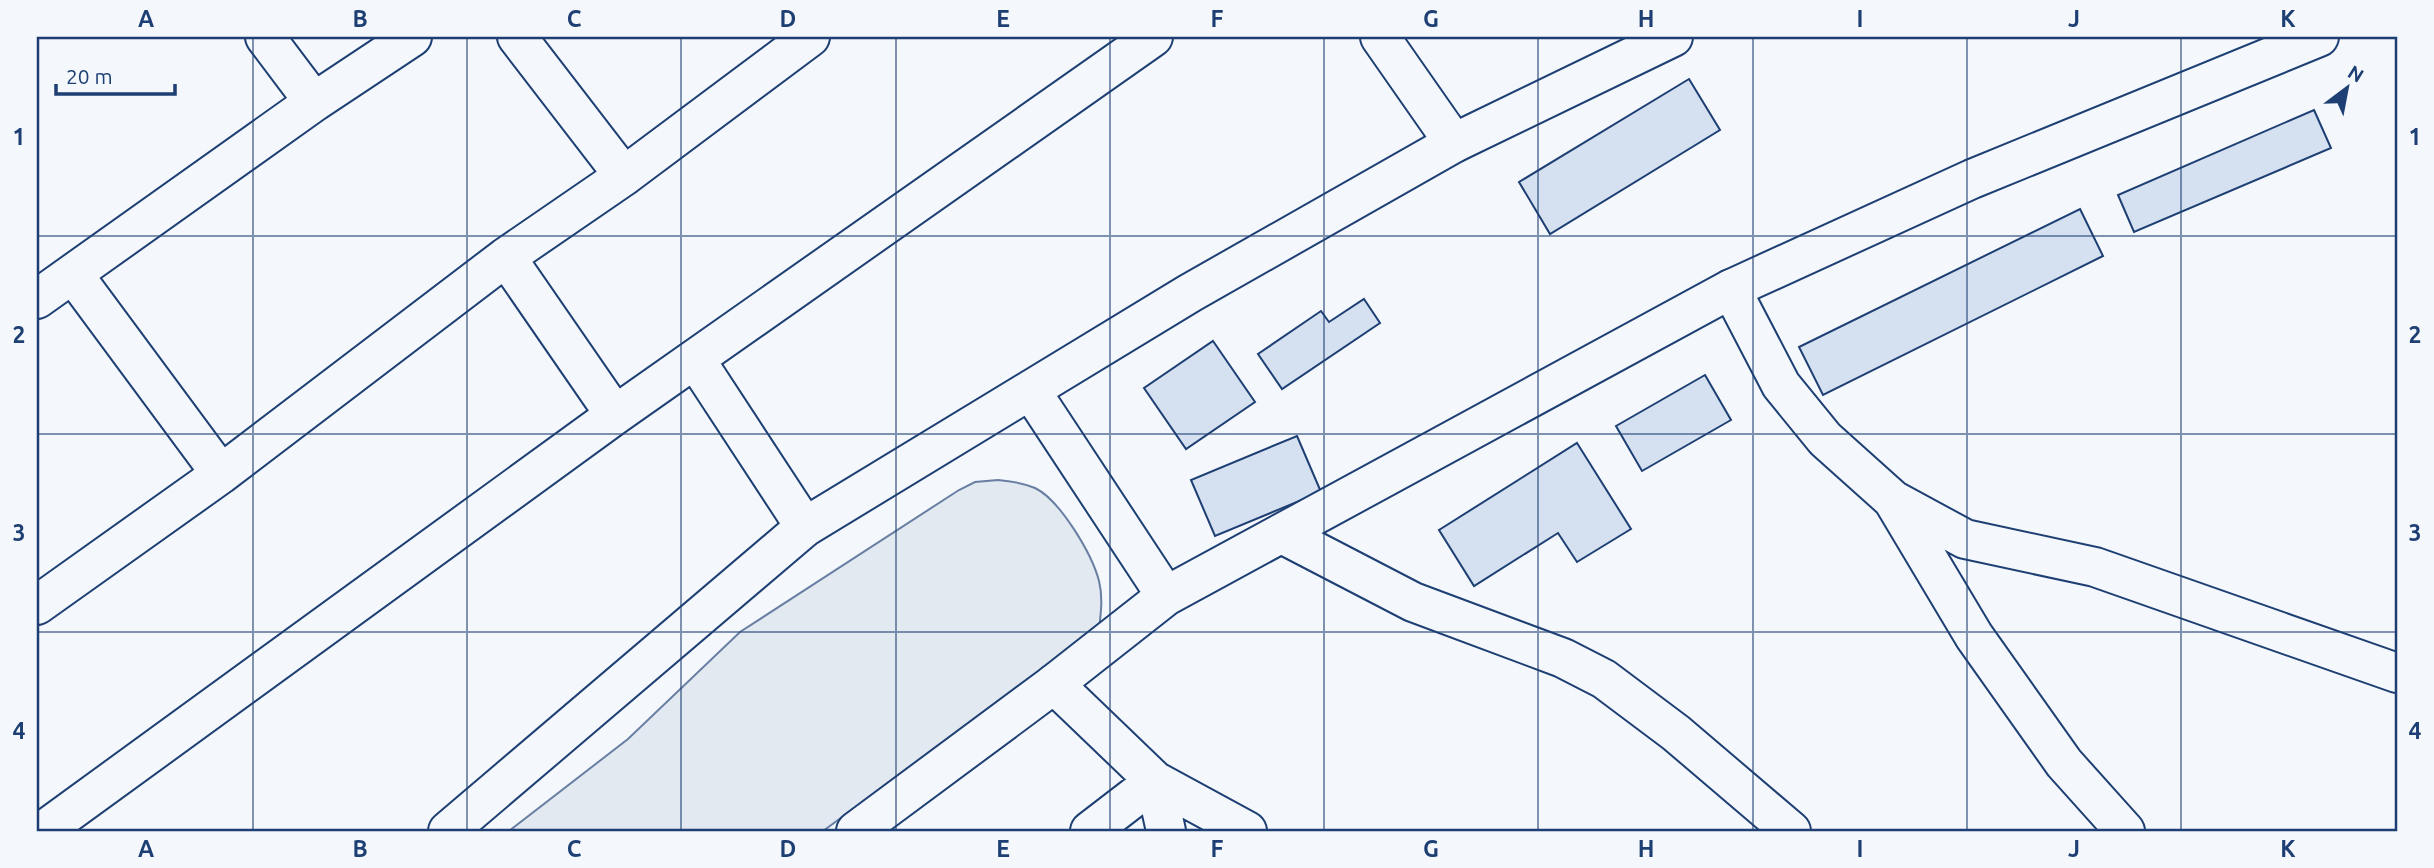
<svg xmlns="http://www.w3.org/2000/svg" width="2434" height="868" viewBox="0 0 2434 868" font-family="Ubuntu,sans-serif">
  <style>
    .green { fill: #e3e9f0; stroke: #687fa3; stroke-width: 2 }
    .building { fill: #d5e0f0; stroke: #1d3f73; stroke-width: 2 }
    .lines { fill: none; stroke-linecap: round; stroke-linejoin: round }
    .minor-casing { stroke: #1d3f73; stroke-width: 42 }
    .highway-casing { stroke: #1d3f73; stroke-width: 42 }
    .minor { stroke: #f4f7fb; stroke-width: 38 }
    .highway { stroke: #f4f7fb; stroke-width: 38 }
    .grid { fill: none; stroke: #1d3f73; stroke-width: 2; stroke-opacity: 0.55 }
    .neatline { fill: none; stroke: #1d3f73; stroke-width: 2.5 }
    .grid-label { font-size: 23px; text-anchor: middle; font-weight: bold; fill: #1d3f73 }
  </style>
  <rect width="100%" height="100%" fill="#f4f7fb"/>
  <!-- green -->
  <path class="green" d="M998,480C1010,481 1023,483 1035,488C1060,500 1092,554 1099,581C1103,597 1101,613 1099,629L823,831H509L628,739L740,632L959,490L975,482Z"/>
  <!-- building -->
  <path class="building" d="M1689,79L1720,130L1550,234L1519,182Z
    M2314,110L2331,148L2134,232L2118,195Z
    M2080,209L2103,256L1823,395L1799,347Z
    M1364,299L1380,323L1282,389L1258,354L1321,311L1329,322Z
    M1213,341L1255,402L1186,449L1144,388Z
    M1705,375L1731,420L1642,471L1616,426Z
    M1297,436L1321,492L1215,536L1191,480Z
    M1577,443L1631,529L1577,562L1558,533L1474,586L1439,530Z"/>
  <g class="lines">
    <!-- minor casing -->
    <g class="minor-casing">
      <path id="minor" d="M265,37L314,102
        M517,37L624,176
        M1380,37L1454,143
        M506,257L615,415
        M73,274L221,474
        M1731,289L1781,385L1825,439L1893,500L1965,539L2095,567L2397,673
        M37,299L314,102L412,37
        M695,359L805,527
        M1894,502L1974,636L2064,763L2125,831
        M1282,534L1413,602L1563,658L1604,679L1676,733L1791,831
        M37,605L221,474L506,257L624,176L810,37
        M1054,684L1155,781L1247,831
        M43,831L615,415L1153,37
        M1090,831L1155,781L1166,831"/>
    </g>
    <!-- highway casing -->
    <g class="highway-casing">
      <path id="highway" d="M1031,391L1166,596
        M448,831L805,527L1190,293L1454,143L1673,37
        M856,831L1054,684L1166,596L1731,289L1972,179L2319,37"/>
    </g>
    <!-- minor -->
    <use href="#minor" class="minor"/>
    <!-- highway -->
    <use href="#highway" class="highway"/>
  </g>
  <!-- grid -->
  <path class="grid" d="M253,37V831M467,37V831M681,37V831M896,37V831M1110,37V831M1324,37V831M1538,37V831M1753,37V831M1967,37V831M2181,37V831M37,236H2397M37,434H2397M37,632H2397"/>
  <!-- border -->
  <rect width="2434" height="868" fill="none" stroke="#f4f7fb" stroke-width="77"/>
  <!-- north arrow -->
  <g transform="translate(2347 88) rotate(32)" stroke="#f4f7fb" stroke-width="5" paint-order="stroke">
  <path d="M0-5L12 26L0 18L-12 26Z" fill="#1d3f73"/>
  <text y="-10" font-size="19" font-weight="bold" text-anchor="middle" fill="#1d3f73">N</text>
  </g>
  <!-- scale -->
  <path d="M56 84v10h119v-10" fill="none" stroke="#1d3f73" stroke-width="3.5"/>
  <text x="66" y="84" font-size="21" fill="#1d3f73" stroke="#f4f7fb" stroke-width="5" paint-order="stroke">20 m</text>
  <rect x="38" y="38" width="2358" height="792" class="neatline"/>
  <g class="grid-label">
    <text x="146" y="27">A</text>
    <text x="360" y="27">B</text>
    <text x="574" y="27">C</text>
    <text x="788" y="27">D</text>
    <text x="1003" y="27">E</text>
    <text x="1217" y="27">F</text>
    <text x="1431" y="27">G</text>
    <text x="1646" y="27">H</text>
    <text x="1860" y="27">I</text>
    <text x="2074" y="27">J</text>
    <text x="2288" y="27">K</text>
    <text x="19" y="145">1</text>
    <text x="2415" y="145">1</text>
    <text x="19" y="343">2</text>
    <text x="2415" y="343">2</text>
    <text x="19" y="541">3</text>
    <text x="2415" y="541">3</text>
    <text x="19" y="739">4</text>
    <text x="2415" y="739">4</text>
    <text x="146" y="857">A</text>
    <text x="360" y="857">B</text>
    <text x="574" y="857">C</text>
    <text x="788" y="857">D</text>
    <text x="1003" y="857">E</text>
    <text x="1217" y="857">F</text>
    <text x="1431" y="857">G</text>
    <text x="1646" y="857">H</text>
    <text x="1860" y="857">I</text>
    <text x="2074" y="857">J</text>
    <text x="2288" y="857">K</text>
  </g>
</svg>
